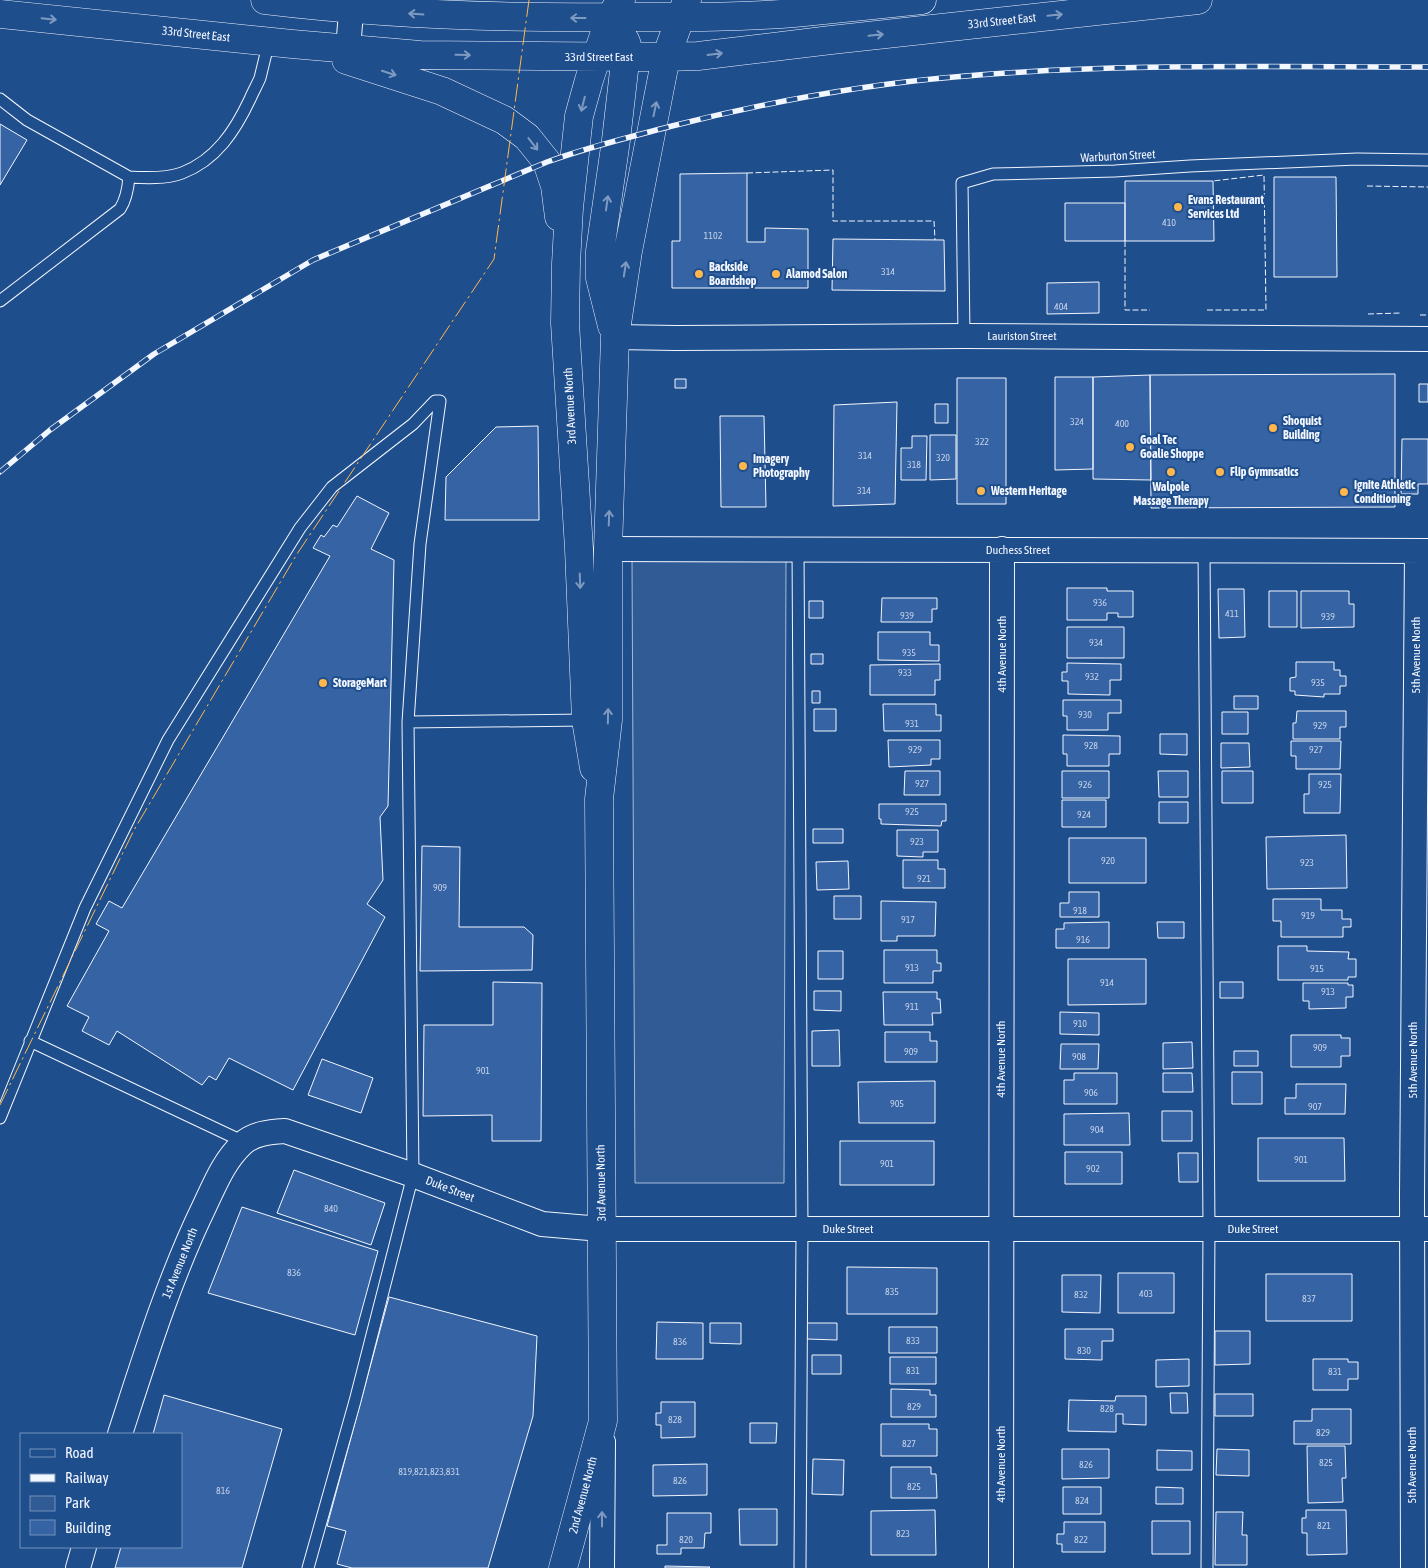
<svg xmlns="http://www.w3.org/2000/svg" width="1428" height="1568" viewBox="0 0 1428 1568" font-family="'Asap Condensed',sans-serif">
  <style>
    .green { fill: #305b95; stroke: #a8bbd7 }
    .building { fill: #3563a3; stroke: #f2f6ff }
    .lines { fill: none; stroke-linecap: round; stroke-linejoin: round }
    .lane-casing { stroke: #f2f6ff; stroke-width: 13 }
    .street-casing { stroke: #f2f6ff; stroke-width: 26 }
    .secondary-casing { stroke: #f2f6ff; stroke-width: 29 }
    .lane { stroke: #1f4e8c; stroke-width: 11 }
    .street { stroke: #1f4e8c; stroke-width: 24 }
    .secondary { stroke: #1f4e8c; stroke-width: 28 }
    .rail-casing { stroke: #f2f6ff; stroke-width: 5.5 }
    .rail { stroke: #1f4e8c; stroke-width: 4; stroke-dasharray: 11; stroke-linecap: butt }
    .fence { stroke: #f2f6ff; stroke-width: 1; stroke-dasharray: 6 2.5; stroke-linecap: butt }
    .power { stroke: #ffb74d; stroke-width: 1; stroke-dasharray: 18 4 2.5 4; stroke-linecap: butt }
    .oneway { stroke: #7e9ac0 }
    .poi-dot { fill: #ffb74d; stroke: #1f4e8c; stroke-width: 2 }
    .labels { text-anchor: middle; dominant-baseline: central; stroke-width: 4; stroke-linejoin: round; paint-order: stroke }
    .number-label { font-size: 10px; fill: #c3d1e8 }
    .street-label { font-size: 12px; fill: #f2f6ff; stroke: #1f4e8c }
    .poi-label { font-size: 12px; font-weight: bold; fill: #f2f6ff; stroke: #1f4e8c; text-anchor: start }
  </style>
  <rect width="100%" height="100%" fill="#1f4e8c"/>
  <!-- green -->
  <path class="green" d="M632,558H786L784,1183H635Z"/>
  <!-- building -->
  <path class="building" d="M0,124L27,140L0,185Z
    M747,173V242H765V228L808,229V288H672V241H680V174Z
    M1274,177H1336L1337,277H1274Z
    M1125,181H1213L1214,241H1125Z
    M1065,203H1125V241H1065Z
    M833,239L944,240L945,291L832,290Z
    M1099,282V313L1047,314V283Z
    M1395,374V507L1151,508L1150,375Z
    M1150,375L1151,480L1093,479V377Z
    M1055,377H1093V469L1055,470Z
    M957,378H1006V504H957Z
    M675,379H686V388H675Z
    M1419,384H1428V402H1419Z
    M897,402L895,504L833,506L834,405Z
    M935,404H948V423H935Z
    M720,416H764L766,507H721Z
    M538,426L539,520H445L446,477L496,427Z
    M930,435H956V479L930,480Z
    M912,436H927L926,480H901V448H912Z
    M1402,439H1428V484H1418V494H1401Z
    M357,496L389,513L371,549L394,560L388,806L380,817L383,880L367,904L385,917L293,1090L229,1058L216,1080L209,1076L202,1085L117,1031L109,1045L82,1031L89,1017L67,1006L109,931L96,924L109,901L122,908L330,556L313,548L321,535L324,537L333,525L337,527Z
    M1067,588H1107V591H1133V617H1118V613H1107V620H1067Z
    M1218,589H1244L1245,637L1219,638Z
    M1269,591H1297V627H1269Z
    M1301,591H1349V604H1354V627L1301,628Z
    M882,598H937V609H932V622H881Z
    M809,601H823V618H809Z
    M1067,627H1124V658H1067Z
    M878,632H930V645H939V661L878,660Z
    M811,654H823V664H811Z
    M1296,662H1334V670H1340V676H1346V686H1340V694H1324V697L1295,695V691H1290V678L1296,677Z
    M1067,663L1121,664V680H1110V695L1068,694V681H1062V672H1067Z
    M940,664V680H935V695H870V665Z
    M812,691H820V703H812Z
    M1234,696H1258V709H1234Z
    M1063,700H1121V713H1108V730H1067V716H1063Z
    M883,704H936V715H941V731H884Z
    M814,709H836V731H814Z
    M1297,711H1346V727H1340V739H1293V723H1296Z
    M1222,712H1248V734H1222Z
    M1160,734H1187V755L1160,754Z
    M1063,735L1120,736V754H1109V766H1067V754H1063Z
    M888,740H940V759H931V765L889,767Z
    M1291,741H1341L1340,769H1296V756H1291Z
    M1221,743H1249L1250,767L1221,768Z
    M905,771H940V795H904Z
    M1062,771H1109V798H1062Z
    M1158,771H1188V797H1159Z
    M1222,771H1253V803H1222Z
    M1309,774H1341L1340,813H1304V794H1309Z
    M1062,800H1106V827H1062Z
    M1159,802H1188V823H1159Z
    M879,804H946V821H942L941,826L881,824V819H879Z
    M813,829H843V843H813Z
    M897,830H938V852H923V857L897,856Z
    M1346,835L1347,888L1267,889L1266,837Z
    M1069,838H1146V883H1069Z
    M422,846L460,847L459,927H524L533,935L532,970L420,971Z
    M903,860H938V869H945V888H903Z
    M848,861L849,889L817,890L816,862Z
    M1069,892H1099V917H1060V903H1069Z
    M834,896H861V919H834Z
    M1273,899H1321V910H1342V919H1351V927H1343V937H1281V921H1273Z
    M881,901L936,902L935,936H897V941H881Z
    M1109,922V948H1056V929H1064V923Z
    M1157,922H1184V938H1158Z
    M1278,946H1307V951L1349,952L1348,959H1356V977H1348V980H1278Z
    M884,950H937V963H941V971H933V983H884Z
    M818,951H843V979H818Z
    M1068,959H1146V1004L1068,1005Z
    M493,982L542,983L541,1141H492V1115L423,1116L424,1025H493Z
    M1220,982H1243V998H1220Z
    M1303,983H1348V985H1353V997H1346V1008L1309,1009V1001H1303Z
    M814,991H841V1011L814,1010Z
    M883,992H937V999H940L941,1013H932L933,1025H884Z
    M1060,1012L1099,1013V1035L1060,1034Z
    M839,1030L840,1066H812V1031Z
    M885,1032H930V1041H937V1062H885Z
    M1291,1035H1341V1038H1350V1056H1341V1067H1291Z
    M1192,1042L1193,1068L1163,1069V1043Z
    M1061,1044H1099L1098,1069H1060Z
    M1234,1051H1258V1066H1234Z
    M322,1059L373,1078L361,1113L308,1095Z
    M1232,1072H1262V1104H1232Z
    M1074,1073H1117V1104H1064V1080H1074Z
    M1163,1073H1192L1193,1092H1163Z
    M935,1081V1123H859L858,1082Z
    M1296,1084H1346L1345,1114H1285V1098H1296Z
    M1162,1111H1192V1141H1162Z
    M1129,1113L1130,1145H1064V1114Z
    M1258,1138H1344L1345,1181H1258Z
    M840,1141H934V1185H840Z
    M1065,1152H1122V1184H1065Z
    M1178,1153H1198V1182H1179Z
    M294,1170L385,1203L371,1245L277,1213Z
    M242,1207L378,1251L355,1335L208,1293Z
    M847,1267L937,1268V1314H847Z
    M1118,1273H1174V1313H1118Z
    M1266,1274H1352V1321H1266Z
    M1062,1275H1101L1100,1313L1062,1312Z
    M389,1297L537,1336L533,1416L488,1568H352L337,1564L346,1531L327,1526Z
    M657,1322L703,1323V1359H656Z
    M710,1323H741V1344L710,1343Z
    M807,1323H837V1340L807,1339Z
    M889,1327H937V1353H889Z
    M1065,1329H1113V1341H1102V1360L1065,1359Z
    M1215,1331H1250V1364L1215,1365Z
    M812,1355H841V1374H812Z
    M890,1357H936V1384H890Z
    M1189,1359V1386L1156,1387V1360Z
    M1313,1359H1348V1362H1358V1379H1348V1390H1313Z
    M891,1389L930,1390V1395H936V1417H891Z
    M1170,1393H1187L1188,1413H1171Z
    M1215,1394H1253V1416H1215Z
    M164,1395L282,1429L242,1568H115L121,1547H181V1434H153Z
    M1116,1396H1146V1425L1123,1424V1414H1116V1432L1068,1431L1069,1400L1115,1401Z
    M661,1402H695V1437L661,1438V1425H656V1413H661Z
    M1312,1409H1351V1444H1294V1421H1312Z
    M750,1423H777L776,1443H750Z
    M881,1424H929V1429H937V1456H881Z
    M1307,1446H1345L1346,1478H1342L1343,1502L1308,1503Z
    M1062,1449H1109V1478L1062,1479Z
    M1217,1449L1249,1450V1476L1216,1475Z
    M1157,1450L1192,1451V1470H1157Z
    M813,1459L844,1460L843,1495L812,1494Z
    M707,1464V1495L653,1496V1465Z
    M891,1467H931V1474H936L937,1498H891Z
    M1063,1487H1101V1514H1063Z
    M1156,1487L1183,1488V1504H1156Z
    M739,1509H777V1545H740Z
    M935,1510L936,1555H871V1511Z
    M1306,1510H1346L1347,1554L1307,1555V1533H1302V1518H1306Z
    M1216,1512H1243L1242,1535H1247V1565H1215Z
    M667,1513H711V1533H705L704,1548H681V1554H657V1545H667Z
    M1152,1521H1190V1554H1152Z
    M1064,1522H1105V1552H1062V1544H1057V1534H1064Z
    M665,1566L710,1567L709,1568H665Z"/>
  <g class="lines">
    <!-- lane casing -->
    <g class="lane-casing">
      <path id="lane" d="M0,99L27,120L129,177C128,189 126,200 120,209L0,301
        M129,177C145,178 166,179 182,173C216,160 235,131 250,99C253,92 257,85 260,78C263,66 266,53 269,41
        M964,336L962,183L993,174L1115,171L1190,166L1357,159L1428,160
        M798,549L802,1228L800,1568
        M1204,550L1209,1229L1207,1568
        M408,722L586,720
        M30,1041L244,1142
        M0,1118L85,908L168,740L300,528L332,487L413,424L435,401H440L420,544L408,722L413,1175L355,1401L308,1568"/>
    </g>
    <!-- street casing -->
    <g class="street-casing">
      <path id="street" d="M348,49L352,0
        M615,337L676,338L964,336L1428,339
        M608,549L1428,551
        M120,1434C145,1357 169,1279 205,1205C215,1184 224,1161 242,1144C254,1133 270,1132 285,1131L413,1175L542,1224L601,1229H1428
        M78,1568L84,1547
        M602,1568L603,1442
        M1001,1568L1002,549
        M1413,1568L1412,1196L1417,552"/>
    </g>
    <!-- secondary casing -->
    <g class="secondary-casing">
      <path id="secondary" d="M265,0C380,14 494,18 609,17C671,17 733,18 794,13C837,9 880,4 922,0
        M0,14L292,44L420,55L666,57L698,56L831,40L1198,0
        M346,60L442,91L504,120L527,137L547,162L555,186L559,217
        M612,326L600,278V251L616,140L627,45L625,40
        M594,768L586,720L579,549L565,323L566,264L569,208L579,116L589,80L610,17L621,0
        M563,1568L603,1421L599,799L608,720V549L615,337L628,251L666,57L687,0"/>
    </g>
    <!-- lane -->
    <use href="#lane" class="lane"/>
    <!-- street -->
    <use href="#street" class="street"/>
    <!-- secondary -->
    <use href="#secondary" class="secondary"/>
    <!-- rail casing -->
    <g class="rail-casing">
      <path id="rail" d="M0,472L50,430L154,354L313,260L547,162C588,147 630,137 672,126C764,103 859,85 954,77C1111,63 1270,67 1428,67"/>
    </g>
    <!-- rail -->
    <use href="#rail" class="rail"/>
    <!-- fence -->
    <path class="fence" d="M747,173L833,170V221H934L935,240
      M1367,186L1428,187
      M1125,241V310H1150
      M1207,310H1266L1264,175L1213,181
      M1368,314L1401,313
      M1420,315H1428"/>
    <!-- power -->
    <path class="power" d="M0,1105L134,830L297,554L494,259L529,0"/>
  </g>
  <!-- one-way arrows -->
  <defs><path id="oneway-shaft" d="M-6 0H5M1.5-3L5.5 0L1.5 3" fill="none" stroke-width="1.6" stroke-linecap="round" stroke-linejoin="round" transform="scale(1.25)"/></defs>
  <g class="oneway">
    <use href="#oneway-shaft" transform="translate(416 14) rotate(-176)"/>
    <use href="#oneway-shaft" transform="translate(1055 15) rotate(-6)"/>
    <use href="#oneway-shaft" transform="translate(578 18) rotate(180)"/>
    <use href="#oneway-shaft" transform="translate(49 19) rotate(6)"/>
    <use href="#oneway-shaft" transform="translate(876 35) rotate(-6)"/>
    <use href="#oneway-shaft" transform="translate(715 54) rotate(-7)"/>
    <use href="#oneway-shaft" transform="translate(463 55) rotate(1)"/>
    <use href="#oneway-shaft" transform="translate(389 73) rotate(18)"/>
    <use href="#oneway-shaft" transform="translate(583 104) rotate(104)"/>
    <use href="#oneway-shaft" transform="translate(655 109) rotate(-78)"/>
    <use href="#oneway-shaft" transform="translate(533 144) rotate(52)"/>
    <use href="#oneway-shaft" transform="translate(607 203) rotate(-82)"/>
    <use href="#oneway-shaft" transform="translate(625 269) rotate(-81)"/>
    <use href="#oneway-shaft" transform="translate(609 518) rotate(-88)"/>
    <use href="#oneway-shaft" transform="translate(580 581) rotate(88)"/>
    <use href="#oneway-shaft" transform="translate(608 716) rotate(-89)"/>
    <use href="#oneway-shaft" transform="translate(602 1519) rotate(-90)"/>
  </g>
  <!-- markers -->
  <g class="poi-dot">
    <circle cx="1178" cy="207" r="5"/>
    <circle cx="699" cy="274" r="5"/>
    <circle cx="776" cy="274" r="5"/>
    <circle cx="1273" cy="428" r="5"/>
    <circle cx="1130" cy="447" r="5"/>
    <circle cx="743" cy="466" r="5"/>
    <circle cx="1171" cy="472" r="5"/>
    <circle cx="1220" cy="472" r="5"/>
    <circle cx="981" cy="491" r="5"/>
    <circle cx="1344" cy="492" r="5"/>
    <circle cx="323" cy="683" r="5"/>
  </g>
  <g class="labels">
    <!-- number labels -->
    <g class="number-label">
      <text x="1169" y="222">410</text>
      <text x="713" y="235">1102</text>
      <text x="888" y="271">314</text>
      <text x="1061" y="306">404</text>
      <text x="1077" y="421">324</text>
      <text x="1122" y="423">400</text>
      <text x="982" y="441">322</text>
      <text x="865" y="455">314</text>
      <text x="943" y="457">320</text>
      <text x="914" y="464">318</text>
      <text x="864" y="490">314</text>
      <text x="1100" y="602">936</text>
      <text x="1232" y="613">411</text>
      <text x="907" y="615">939</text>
      <text x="1328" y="616">939</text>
      <text x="1096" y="642">934</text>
      <text x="909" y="652">935</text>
      <text x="905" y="672">933</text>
      <text x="1092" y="676">932</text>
      <text x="1318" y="682">935</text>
      <text x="1085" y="714">930</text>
      <text x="912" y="723">931</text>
      <text x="1320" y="725">929</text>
      <text x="1091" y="745">928</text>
      <text x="915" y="749">929</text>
      <text x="1316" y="749">927</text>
      <text x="922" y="783">927</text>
      <text x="1085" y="784">926</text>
      <text x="1325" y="784">925</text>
      <text x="912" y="811">925</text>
      <text x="1084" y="814">924</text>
      <text x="917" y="841">923</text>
      <text x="1108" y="860">920</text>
      <text x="1307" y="862">923</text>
      <text x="924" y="878">921</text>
      <text x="440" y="887">909</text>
      <text x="1080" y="910">918</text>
      <text x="1308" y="915">919</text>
      <text x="908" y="919">917</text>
      <text x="1083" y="939">916</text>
      <text x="912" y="967">913</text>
      <text x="1317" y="968">915</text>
      <text x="1107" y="982">914</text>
      <text x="1328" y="991">913</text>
      <text x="912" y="1006">911</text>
      <text x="1080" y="1023">910</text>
      <text x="1320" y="1047">909</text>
      <text x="911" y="1051">909</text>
      <text x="1079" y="1056">908</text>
      <text x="483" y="1070">901</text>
      <text x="1091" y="1092">906</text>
      <text x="897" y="1103">905</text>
      <text x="1315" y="1106">907</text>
      <text x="1097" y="1129">904</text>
      <text x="1301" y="1159">901</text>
      <text x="887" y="1163">901</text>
      <text x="1093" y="1168">902</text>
      <text x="331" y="1208">840</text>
      <text x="294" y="1272">836</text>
      <text x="892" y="1291">835</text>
      <text x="1146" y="1293">403</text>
      <text x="1081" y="1294">832</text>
      <text x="1309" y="1298">837</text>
      <text x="913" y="1340">833</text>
      <text x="680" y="1341">836</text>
      <text x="1084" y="1350">830</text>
      <text x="913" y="1370">831</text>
      <text x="1335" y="1371">831</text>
      <text x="914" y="1406">829</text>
      <text x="1107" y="1408">828</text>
      <text x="675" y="1419">828</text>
      <text x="1323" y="1432">829</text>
      <text x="909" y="1443">827</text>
      <text x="1326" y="1462">825</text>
      <text x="1086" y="1464">826</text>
      <text x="429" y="1471">819,821,823,831</text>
      <text x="680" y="1480">826</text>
      <text x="914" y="1486">825</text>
      <text x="223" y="1490">816</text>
      <text x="1082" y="1500">824</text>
      <text x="1324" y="1525">821</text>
      <text x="903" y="1533">823</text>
      <text x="686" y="1539">820</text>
      <text x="1081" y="1539">822</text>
    </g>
    <!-- street labels -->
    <g class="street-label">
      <text transform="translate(1002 21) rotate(-6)">33rd Street East</text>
      <text transform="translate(196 34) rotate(6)">33rd Street East</text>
      <text x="599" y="57">33rd Street East</text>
      <text transform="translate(1118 156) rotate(-3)">Warburton Street</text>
      <text x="1022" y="336">Lauriston Street</text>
      <text transform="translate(570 406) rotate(-93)">3rd Avenue North</text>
      <text x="1018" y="550">Duchess Street</text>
      <text transform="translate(1002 654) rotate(-90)">4th Avenue North</text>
      <text transform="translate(1416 655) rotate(-90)">5th Avenue North</text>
      <text transform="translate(1001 1059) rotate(-90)">4th Avenue North</text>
      <text transform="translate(1413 1060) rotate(-90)">5th Avenue North</text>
      <text transform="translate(601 1183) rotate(-91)">3rd Avenue North</text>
      <text transform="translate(450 1189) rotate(21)">Duke Street</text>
      <text x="848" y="1229">Duke Street</text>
      <text x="1253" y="1229">Duke Street</text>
      <text transform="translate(180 1263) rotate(-68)">1st Avenue North</text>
      <text transform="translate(1001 1464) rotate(-90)">4th Avenue North</text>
      <text transform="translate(1412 1465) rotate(-90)">5th Avenue North</text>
      <text transform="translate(583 1495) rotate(-75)">2nd Avenue North</text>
    </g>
    <!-- poi labels -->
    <g class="poi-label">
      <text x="1188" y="200">Evans Restaurant<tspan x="1188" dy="14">Services Ltd</tspan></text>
      <text x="709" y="267">Backside<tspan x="709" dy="14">Boardshop</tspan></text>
      <text x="786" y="274">Alamod Salon</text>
      <text x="1283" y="421">Shoquist<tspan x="1283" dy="14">Building</tspan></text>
      <text x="1140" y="440">Goal Tec<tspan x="1140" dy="14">Goalie Shoppe</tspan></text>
      <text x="753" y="459">Imagery<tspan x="753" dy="14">Photography</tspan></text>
      <text x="1230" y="472">Flip Gymnsatics</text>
      <text x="1354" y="485">Ignite Athletic<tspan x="1354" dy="14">Conditioning</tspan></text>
      <text x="1171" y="487" text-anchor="middle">Walpole<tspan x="1171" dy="14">Massage Therapy</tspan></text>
      <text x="991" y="491">Western Heritage</text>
      <text x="333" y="683">StorageMart</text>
    </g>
  </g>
  <!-- legend -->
  <rect x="20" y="1433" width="162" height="115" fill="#1f4e8c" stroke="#7391ba"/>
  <rect x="30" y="1449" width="25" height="8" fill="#1f4e8c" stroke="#7391ba"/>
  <text x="65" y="1458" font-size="15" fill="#f2f6ff">Road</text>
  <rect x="30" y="1474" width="25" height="8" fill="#f2f6ff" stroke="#7391ba"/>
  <text x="65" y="1483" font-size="15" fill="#f2f6ff">Railway</text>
  <rect x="30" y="1496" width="25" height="15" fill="#305b95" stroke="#7391ba"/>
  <text x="65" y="1508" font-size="15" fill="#f2f6ff">Park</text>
  <rect x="30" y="1520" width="25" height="15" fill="#3563a3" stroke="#7391ba"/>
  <text x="65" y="1533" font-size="15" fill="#f2f6ff">Building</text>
</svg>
